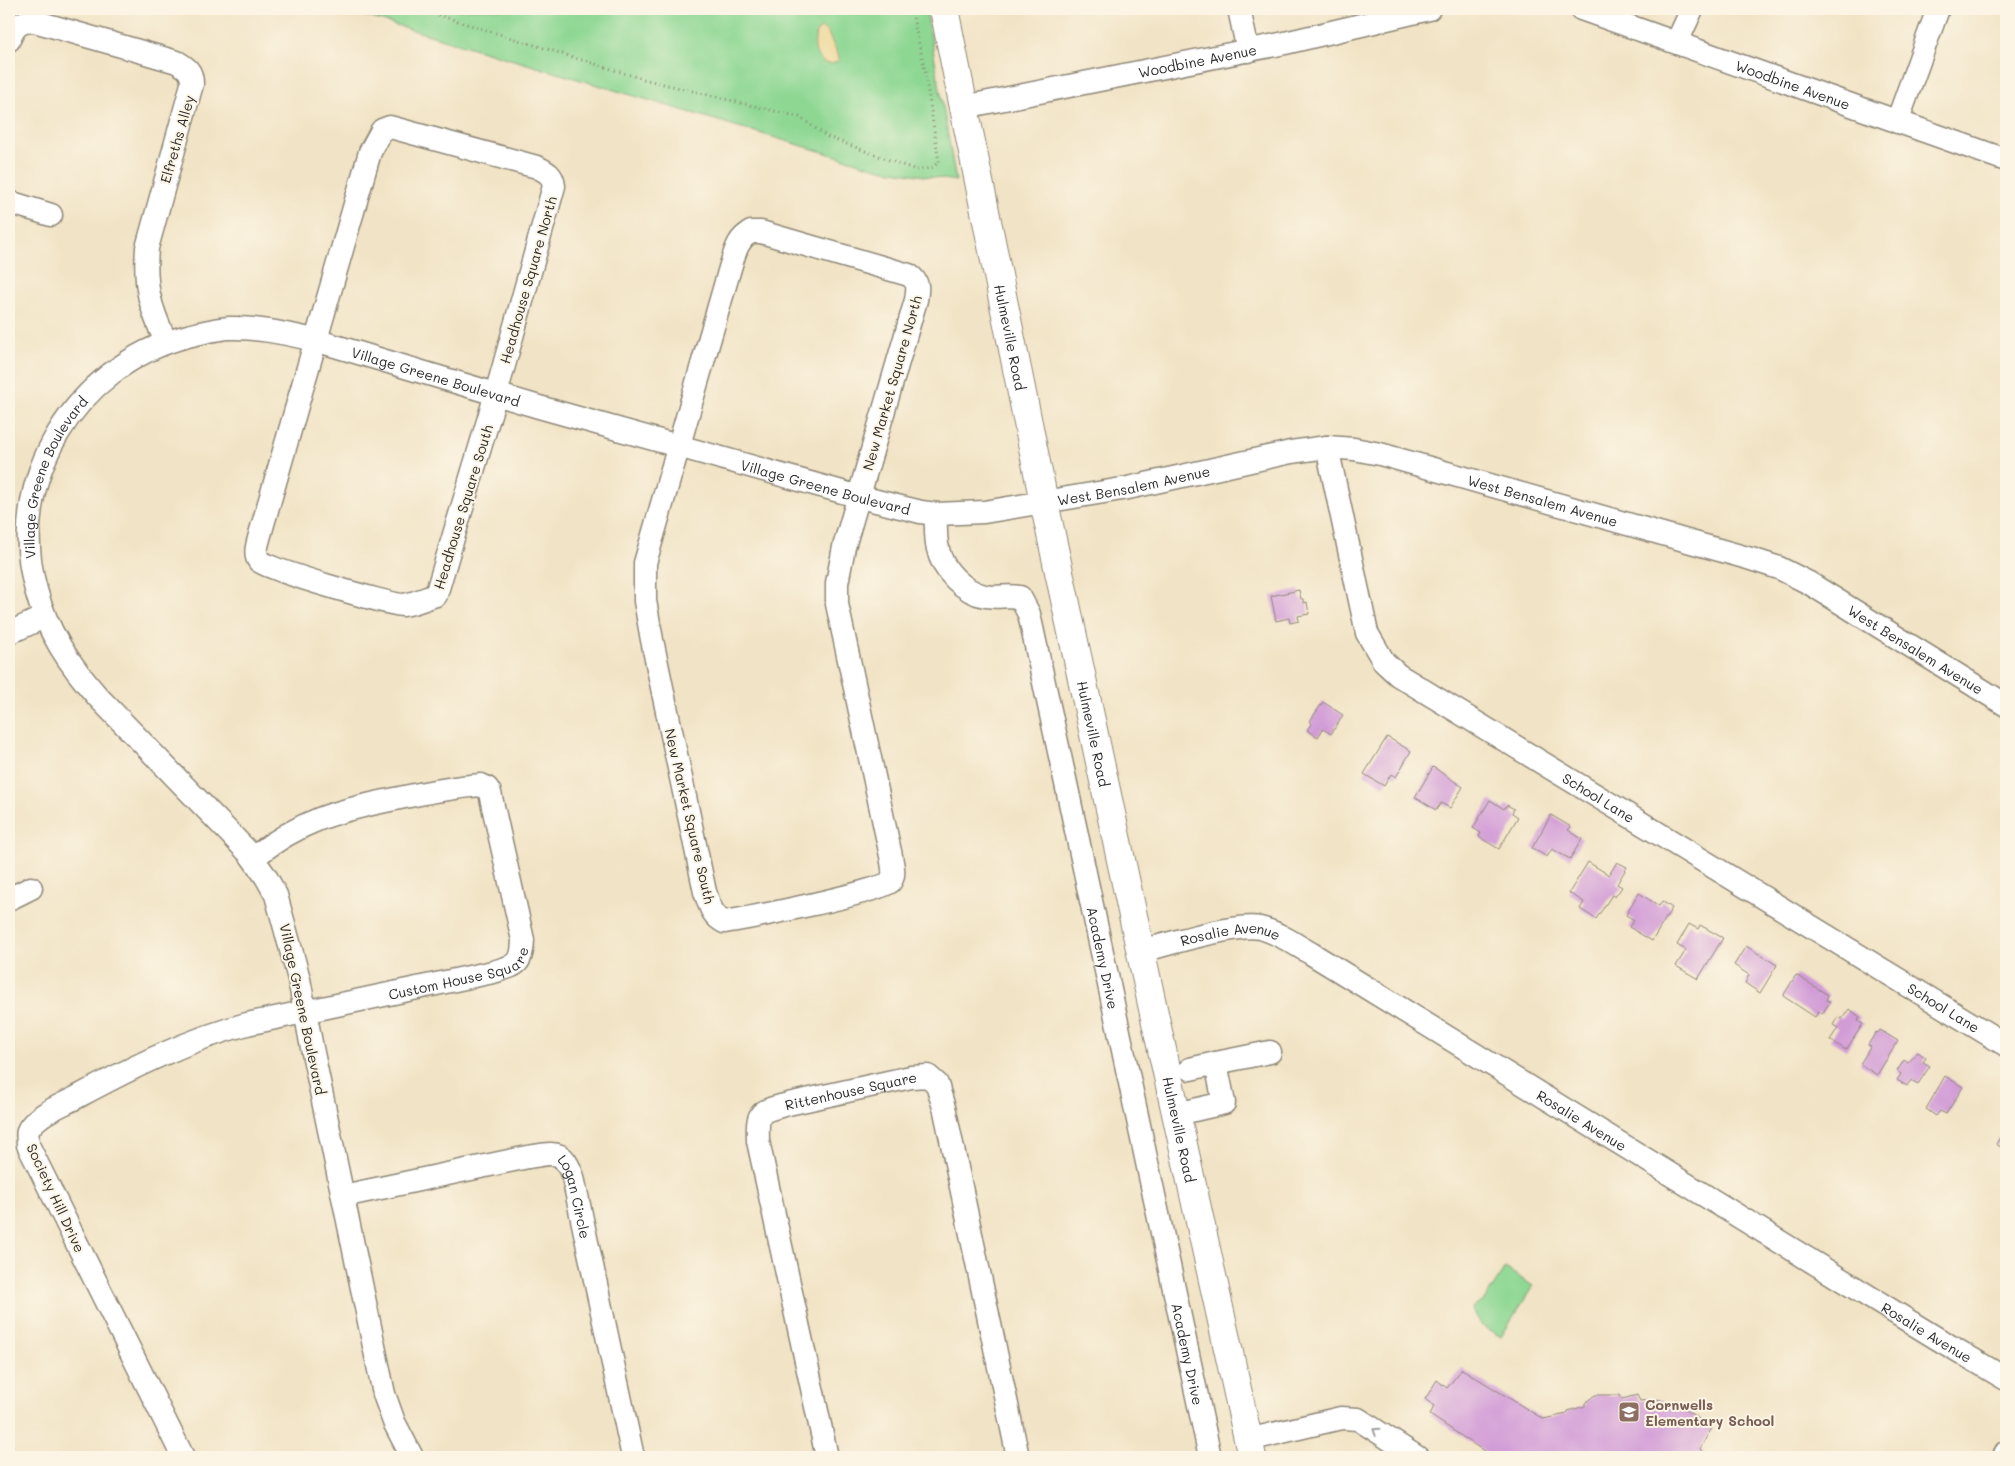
<svg xmlns="http://www.w3.org/2000/svg" width="2015" height="1466" viewBox="0 0 2015 1466" font-family="Mali,sans-serif">
  <style>
    .green { fill: #8dd793; stroke: #5c815f }
    .sand { fill: #eeda9e; stroke: #8c8264 }
    .building { fill: #d29cd7 }
    .lines { fill: none; stroke-linecap: round; stroke-linejoin: round }
    .minor-casing { stroke: #8e8778; stroke-width: 25 }
    .major-casing { stroke: #8e8778; stroke-width: 30 }
    .path { stroke: #8e8778; stroke-width: 3; stroke-dasharray: 1 4; stroke-linecap: butt }
    .minor { stroke: #fff; stroke-width: 22 }
    .major { stroke: #fff; stroke-width: 28 }
    .oneway { stroke: #a0a0a0 }
    .labels { text-anchor: middle; dominant-baseline: central; stroke-width: 4; stroke-linejoin: round; paint-order: stroke }
    .street-label { font-size: 14px; fill: #2b2b2b; stroke: #fcf5e5 }
    .education-label { font-size: 14px; font-weight: bold; fill: #785e54; stroke: #fcf5e5; text-anchor: start }
  </style>
  <rect width="100%" height="100%" fill="#fcf5e5"/>
  <filter id="ink" filterUnits="userSpaceOnUse"><feTurbulence type="fractalNoise" baseFrequency=".02" numOctaves="2"/><feDisplacementMap in="SourceGraphic" scale="10" xChannelSelector="R" yChannelSelector="G"/><feConvolveMatrix kernelMatrix="1 2 1 2 8 2 1 2 1" color-interpolation-filters="sRGB"/></filter>
  <filter id="wash" filterUnits="userSpaceOnUse"><feTurbulence type="fractalNoise" baseFrequency=".0096" numOctaves="4" result="noise"/><feDisplacementMap in="SourceGraphic" scale="20" xChannelSelector="R" yChannelSelector="G"/><feGaussianBlur stdDeviation="1.12" result="paint"/><feColorMatrix in="noise" values="0 0 0 0 0 0 0 0 0 0 0 0 0 0 0 0 0 1.4 0 .05"/><feComposite in="paint" operator="in"/></filter>
  <g filter="url(#wash)">
    <rect width="100%" height="100%" fill="#f1e3c5"/>
    <!-- green -->
    <path class="green" d="M342,9H926L956,181L880,169Z
      M1505,1268L1533,1286L1501,1337L1481,1325L1472,1308L1484,1301Z"/>
    <!-- sand -->
    <path class="sand" d="M821,28L827,31L839,57L838,61L832,64L825,63C813,56 814,44 816,32Z"/>
    <g id="blocks">
      <!-- building -->
      <path class="building" d="M1299,590L1301,599H1303L1304,603L1307,602L1309,614L1298,616L1299,621L1290,623L1289,618L1276,621L1271,596Z
        M1323,702L1343,715L1331,734L1323,729L1318,737L1307,730L1312,723L1310,721Z
        M1387,737L1411,751L1396,777L1391,774L1384,786L1364,774Z
        M1433,767L1463,787L1450,808L1441,803L1436,810L1415,797Z
        M1490,800L1504,809L1507,805L1514,809L1512,813L1518,817L1499,849L1479,837L1481,833L1473,828Z
        M1551,815L1571,827L1568,830L1582,839L1570,859L1552,849L1547,857L1532,848Z
        M1588,862L1609,875L1617,862L1627,867L1617,884L1622,887L1615,897L1612,895L1596,919L1580,909L1584,902L1569,893Z
        M1639,893L1659,906L1662,901L1672,908L1652,941L1629,927L1634,920L1626,915Z
        M1689,924L1698,929L1700,925L1723,938L1698,979L1676,966L1686,950L1677,945Z
        M1746,946L1777,965L1760,993L1745,983L1749,975L1734,965Z
        M1796,975L1828,995L1826,1000L1830,1002L1822,1014L1819,1011L1815,1017L1783,996Z
        M1849,1009L1860,1017L1858,1021L1863,1024L1846,1050L1830,1040L1838,1028L1833,1025L1838,1017L1842,1019Z
        M1880,1030L1898,1041L1877,1075L1860,1064L1871,1046L1868,1045L1876,1032L1878,1033Z
        M1918,1052L1926,1058L1923,1062L1930,1066L1918,1084L1911,1080L1907,1086L1897,1080L1901,1074L1897,1071L1904,1060L1908,1063Z
        M1945,1076L1963,1087L1946,1114L1940,1111L1936,1116L1926,1109Z
        M2006,1127V1150L1996,1144Z
        M1462,1369L1543,1419L1567,1414L1568,1411L1585,1406V1403L1595,1395H1620L1622,1399L1637,1395L1640,1401L1656,1399L1663,1401L1670,1407L1673,1401L1712,1428L1700,1449L1706,1455V1457H1649L1641,1452L1638,1454V1457H1493L1430,1415L1434,1406L1425,1399L1437,1380L1447,1388Z"/>
    </g>
  </g>
  <g filter="url(#ink)">
    <use href="#blocks" fill-opacity="0" stroke="#8e8778" stroke-width="1"/>
    <g class="lines">
      <!-- minor casing -->
      <g class="minor-casing">
        <g id="minor">
          <path d="M1239,9L1248,51"/>
          <path id="s1" d="M1581,9L2006,160"/>
          <path d="M9,40C14,27 19,21 34,21L177,62C187,68 192,71 192,84L147,248C144,287 150,307 166,342"/>
          <path d="M1677,42L1692,9"/>
          <path id="s2" d="M964,107L1285,43L1429,9"/>
          <path d="M1897,122L1938,9"/>
          <path d="M390,127L537,167C547,172 553,175 554,186L496,394L436,595C426,598 413,604 403,605C390,605 266,569 259,561C253,553 259,540 261,531L370,152L382,130Z"/>
          <path d="M9,202L51,215"/>
          <path d="M751,232H761L909,275C919,282 918,288 916,300L844,547L837,583V604L891,856C892,864 896,875 890,882C879,892 746,919 724,922C711,915 710,905 705,892L652,640L645,601V563L730,268C735,253 737,239 751,232Z"/>
          <path id="s3" d="M1327,447L1367,633L1384,662L1398,675L2006,1045"/>
          <path id="s4" d="M936,514C936,526 935,537 938,549C942,570 964,592 985,596C997,598 1008,595 1020,597L1029,614L1065,779L1210,1457"/>
          <path d="M9,633L44,617"/>
          <path d="M9,899L31,888"/>
          <path id="s5" d="M1142,951C1168,944 1236,923 1260,928C1278,932 1296,945 1312,954L1938,1339L2006,1379"/>
          <path d="M1216,1063L1270,1052"/>
          <path d="M1177,1114L1224,1103L1216,1063L1190,1069"/>
          <path id="s6" d="M343,1196L528,1157C556,1153 562,1148 573,1177L633,1457"/>
          <path d="M1248,1440L1341,1418L1358,1419L1417,1457"/>
          <path id="s7" d="M183,1457L28,1145C28,1139 26,1132 30,1127C41,1112 63,1105 79,1096C133,1067 187,1040 247,1024L493,972C516,965 522,966 523,940L490,793L487,788L481,785C452,787 423,793 395,799C336,811 301,820 253,858"/>
          <path id="s8" d="M412,1457L394,1422L384,1394L312,1048L299,979L276,895L266,877L249,853L98,697C70,665 47,632 36,590C5,480 76,367 184,337C199,333 214,329 229,328C258,327 287,334 315,340L539,407L860,497L921,512L936,514L984,512L1128,488L1291,452L1327,447L1354,449L1380,454L1751,559L1779,568L1809,583L2006,705"/>
          <path id="s9" d="M827,1457L758,1141C757,1110 759,1112 788,1104L911,1077L928,1076L937,1084L945,1111L1018,1457"/>
          <path d="M2004,1457L2006,1452"/>
        </g>
      </g>
      <!-- major casing -->
      <g class="major-casing">
        <g id="major">
          <path id="s10" d="M944,9L1044,502L1155,1018L1252,1457"/>
        </g>
      </g>
      <!-- path -->
      <path class="path" d="M419,9L643,79L799,117L828,137L916,170L931,168L939,162L924,65L911,9"/>
      <!-- minor -->
      <use href="#minor" class="minor"/>
      <!-- major -->
      <use href="#major" class="major"/>
    </g>
    <!-- one-way arrows -->
    <defs><path id="oneway-chevron" d="M-2-3.5L2.5 0L-2 3.5" fill="none" stroke-width="1.6" stroke-linecap="round" stroke-linejoin="round" transform="scale(1.25)"/></defs>
    <use class="oneway" href="#oneway-chevron" transform="translate(1376 1431) rotate(-147)"/>
  </g>
  <!-- icons -->
  <defs>
    <g id="school-square" transform="scale(1.125)"><rect x="-9" y="-9" width="18" height="18" rx="4" fill="#8d6e63" stroke="#fcf5e5"/><path d="M0-5L7-2L0 1L-7-2ZM-4 1L0 2.5L4 1V4Q0 6-4 4Z" fill="#fff"/></g>
  </defs>
  <g fill-rule="evenodd">
    <use href="#school-square" x="1629" y="1412"/>
  </g>
  <g class="labels">
    <!-- street labels -->
    <g class="street-label">
      <text stroke="none"><textPath href="#s2" startOffset="238">Woodbine Avenue</textPath></text>
      <text stroke="none"><textPath href="#s1" startOffset="225">Woodbine Avenue</textPath></text>
      <text transform="translate(177 139) rotate(-74)">Elfreths Alley</text>
      <text transform="translate(528 280) rotate(-74)">Headhouse Square North</text>
      <text stroke="none"><textPath href="#s10" startOffset="335">Hulmeville Road</textPath></text>
      <text stroke="none"><textPath href="#s8" startOffset="1556">Village Greene Boulevard</textPath></text>
      <text transform="translate(892 383) rotate(-74)">New Market Square North</text>
      <text stroke="none"><textPath href="#s8" startOffset="1091">Village Greene Boulevard</textPath></text>
      <text stroke="none"><textPath href="#s8" startOffset="2275">West Bensalem Avenue</textPath></text>
      <text stroke="none"><textPath href="#s8" startOffset="1961">Village Greene Boulevard</textPath></text>
      <text stroke="none"><textPath href="#s8" startOffset="2695">West Bensalem Avenue</textPath></text>
      <text transform="translate(463 507) rotate(-73)">Headhouse Square South</text>
      <text stroke="none"><textPath href="#s8" startOffset="3100">West Bensalem Avenue</textPath></text>
      <text stroke="none"><textPath href="#s10" startOffset="740">Hulmeville Road</textPath></text>
      <text stroke="none"><textPath href="#s3" startOffset="478">School Lane</textPath></text>
      <text transform="translate(690 816) rotate(77)">New Market Square South</text>
      <text stroke="none"><textPath href="#s5" startOffset="91">Rosalie Avenue</textPath></text>
      <text stroke="none"><textPath href="#s4" startOffset="511">Academy Drive</textPath></text>
      <text stroke="none"><textPath href="#s7" startOffset="828">Custom House Square</textPath></text>
      <text stroke="none"><textPath href="#s3" startOffset="882">School Lane</textPath></text>
      <text transform="translate(303 1009) rotate(78)">Village Greene Boulevard</text>
      <text stroke="none"><textPath href="#s9" startOffset="444">Rittenhouse Square</textPath></text>
      <text stroke="none"><textPath href="#s5" startOffset="496">Rosalie Avenue</textPath></text>
      <text stroke="none"><textPath href="#s10" startOffset="1145">Hulmeville Road</textPath></text>
      <text transform="translate(56 1198) rotate(65)">Society Hill Drive</text>
      <text stroke="none"><textPath href="#s6" startOffset="266">Logan Circle</textPath></text>
      <text stroke="none"><textPath href="#s5" startOffset="901">Rosalie Avenue</textPath></text>
      <text stroke="none"><textPath href="#s4" startOffset="916">Academy Drive</textPath></text>
    </g>
    <!-- education labels -->
    <g class="education-label">
      <text x="1645" y="1404">Cornwells<tspan x="1645" dy="16">Elementary School</tspan></text>
    </g>
  </g>
  <!-- margin -->
  <rect width="2015" height="1466" fill="none" stroke="#fcf5e5" stroke-width="30"/>
</svg>
